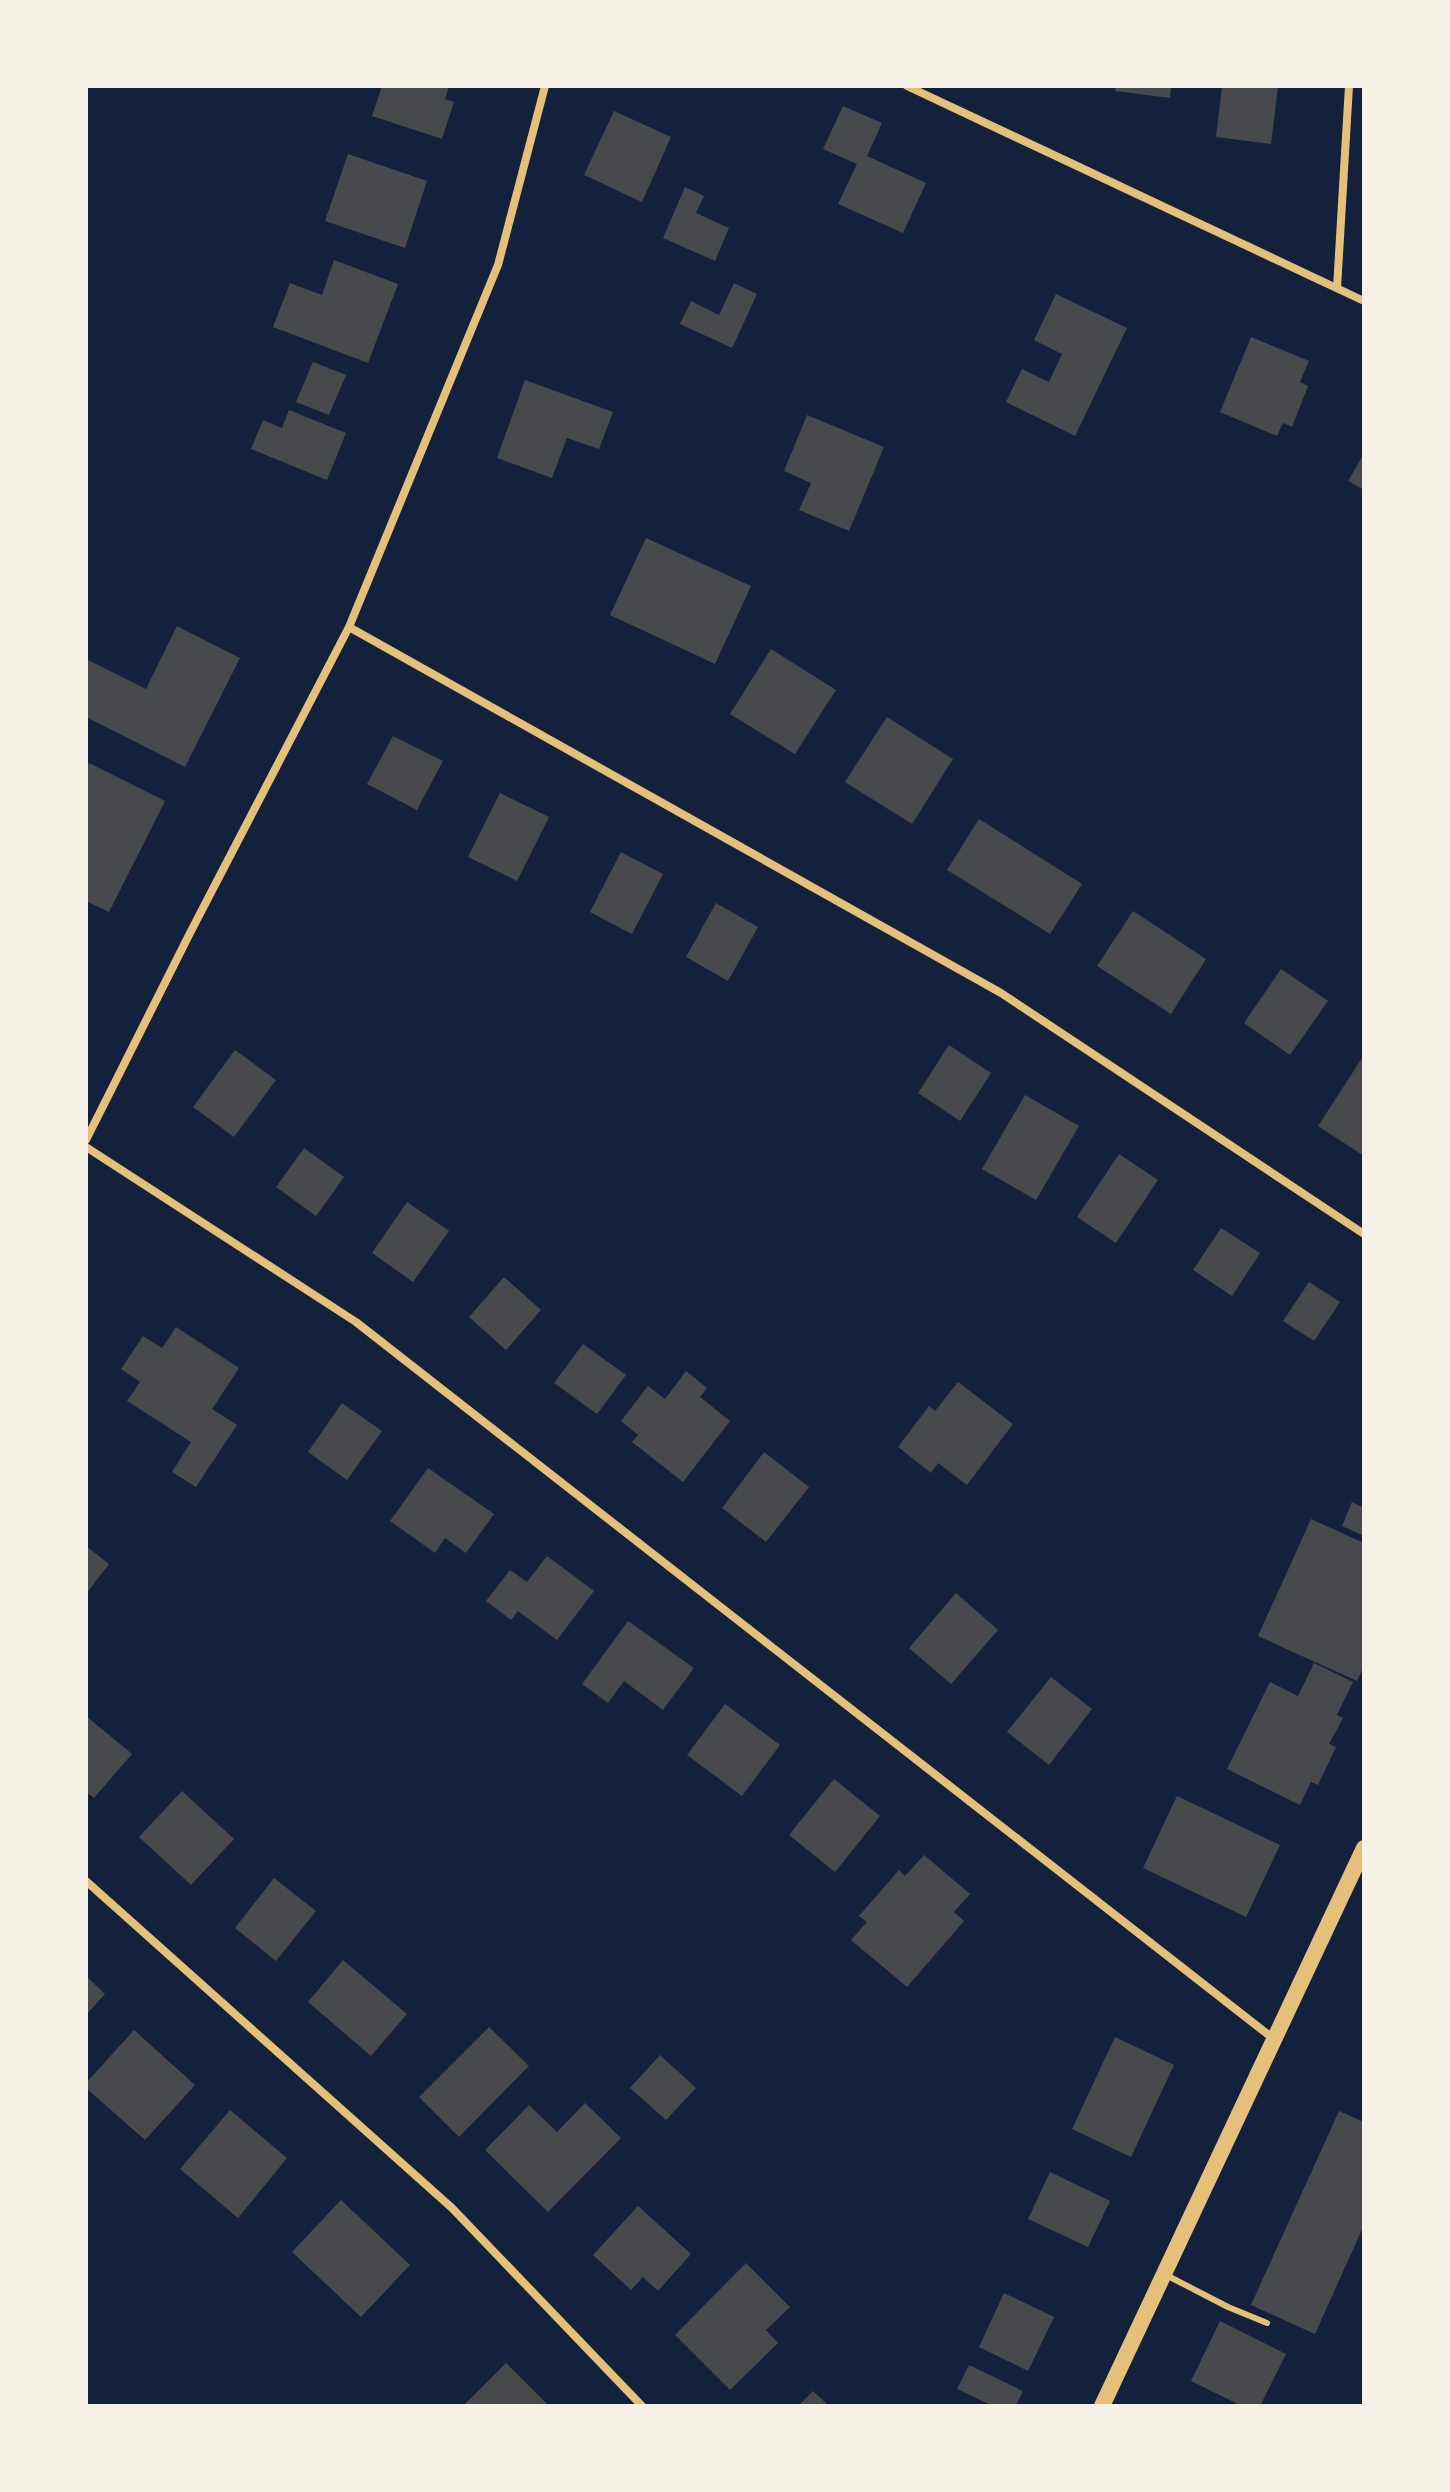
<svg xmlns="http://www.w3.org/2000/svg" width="1450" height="2492" viewBox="0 0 1450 2492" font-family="'Varela Round',sans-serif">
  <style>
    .building { fill: #48494c }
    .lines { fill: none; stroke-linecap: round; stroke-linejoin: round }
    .service { stroke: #e5c07b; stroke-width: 6 }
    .minor { stroke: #e5c07b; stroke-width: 8 }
    .secondary { stroke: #e5c07b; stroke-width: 16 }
  </style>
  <rect width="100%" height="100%" fill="#14213d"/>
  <!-- building -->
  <path class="building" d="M382,86H449L445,99L454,102L442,139L372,116Z
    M1116,86H1171L1170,98L1115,91Z
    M1222,86H1278L1271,144L1216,137Z
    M843,106L882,123L867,156L926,183L903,233L838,204L857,164L823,149Z
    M614,111L671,137L642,202L584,175Z
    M348,154L427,181L405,248L325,221Z
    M685,187L704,196L696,213L729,228L715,261L663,238Z
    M334,260L398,284L368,363L273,327L290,283L322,295Z
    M734,283L757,294L732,348L680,324L691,301L719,315Z
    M1056,294L1127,328L1075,436L1006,402L1022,369L1049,382L1062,354L1034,340Z
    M1251,337L1309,361L1300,382L1308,386L1292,427L1283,423L1277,436L1220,412Z
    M313,362L346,375L329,415L296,402Z
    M525,380L613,412L599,449L567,438L552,478L497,458Z
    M289,410L346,433L327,480L251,449L263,420L282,428Z
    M807,415L884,447L849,531L799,510L811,483L784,471Z
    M1364,454V490L1348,481Z
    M646,538L751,586L715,664L610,615Z
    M177,626L240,658L185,767L86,717V659L146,689Z
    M771,649L836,690L795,754L730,714Z
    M887,717L953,759L912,824L845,782Z
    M393,736L443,761L417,810L367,784Z
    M89,763L165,801L109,912L86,901V770Z
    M500,793L549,817L517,881L468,857Z
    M979,819L1082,884L1050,934L947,870Z
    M621,852L663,874L632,934L590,912Z
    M716,903L758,927L728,981L686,957Z
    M1133,911L1206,959L1171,1014L1097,966Z
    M1281,969L1328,1001L1290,1055L1244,1023Z
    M949,1045L991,1073L960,1121L918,1093Z
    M235,1050L276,1080L234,1137L193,1107Z
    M1364,1055V1156L1318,1126Z
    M1025,1095L1079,1126L1036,1200L982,1169Z
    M304,1148L344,1177L316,1216L276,1187Z
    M1119,1154L1158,1180L1116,1243L1077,1217Z
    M407,1202L449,1231L413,1282L372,1253Z
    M1221,1228L1260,1253L1232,1296L1193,1270Z
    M504,1277L541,1310L506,1350L469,1317Z
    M1309,1282L1340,1302L1314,1341L1283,1321Z
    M176,1327L239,1368L212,1409L237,1425L196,1487L172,1472L191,1442L127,1401L140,1382L121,1369L143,1336L162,1348Z
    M583,1344L626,1375L597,1414L554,1383Z
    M686,1371L707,1388L700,1397L730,1421L683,1482L632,1442L638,1435L621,1421L648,1386L665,1399Z
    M958,1382L1013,1424L967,1485L938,1463L931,1473L898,1447L929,1406L935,1411Z
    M342,1403L382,1431L347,1480L308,1452Z
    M764,1452L809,1487L766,1542L722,1508Z
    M428,1468L494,1514L466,1553L445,1538L435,1553L390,1521Z
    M1352,1502L1364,1508V1536L1342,1526Z
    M1311,1519L1364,1543V1666L1357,1681L1258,1636Z
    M86,1546L109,1564L86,1594Z
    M547,1556L594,1591L557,1640L518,1611L511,1620L486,1601L510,1570L527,1582Z
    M956,1593L998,1630L951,1684L909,1648Z
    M628,1621L694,1668L663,1710L624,1681L608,1703L582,1684Z
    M1314,1663L1353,1682L1337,1715L1343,1718L1329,1744L1336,1747L1318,1785L1311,1782L1300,1805L1227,1769L1270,1682L1298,1696Z
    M1051,1677L1092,1709L1049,1765L1007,1732Z
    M725,1704L780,1745L742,1796L687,1755Z
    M86,1716L132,1754L94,1798L86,1792Z
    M834,1779L880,1816L835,1872L789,1835Z
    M182,1791L234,1839L191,1885L139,1837Z
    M1177,1796L1280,1845L1246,1917L1143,1868Z
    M924,1855L970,1894L954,1912L964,1921L907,1987L851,1940L867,1922L859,1916L899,1870L905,1876Z
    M274,1878L316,1911L276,1961L235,1928Z
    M343,1960L407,2014L371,2056L308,2002Z
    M86,1976L105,1994L86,2015Z
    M489,2027L529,2066L459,2137L419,2097Z
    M134,2030L195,2085L145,2140L86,2088V2083Z
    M1115,2037L1174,2065L1131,2157L1072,2129Z
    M660,2055L696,2088L666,2120L630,2088Z
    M585,2103L621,2138L548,2212L485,2150L529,2105L557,2132Z
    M230,2110L287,2158L238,2218L180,2169Z
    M1339,2111L1364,2122V2225L1315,2334L1251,2305Z
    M1050,2172L1110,2201L1088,2247L1028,2219Z
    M341,2200L410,2265L361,2317L292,2252Z
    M638,2206L691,2254L658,2291L643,2277L631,2290L593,2255Z
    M746,2263L790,2307L766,2330L778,2343L730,2390L675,2335Z
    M1004,2293L1054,2317L1028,2371L979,2347Z
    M1220,2321L1286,2354L1260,2406H1242L1191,2381Z
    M506,2363L549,2406H463Z
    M969,2365L1023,2391L1016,2406H993L957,2389Z
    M813,2391L829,2406H798Z"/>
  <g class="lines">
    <!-- service -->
    <path class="service" d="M1166,2275L1228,2307L1267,2323"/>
    <!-- minor -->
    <path class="minor" d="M907,86L1364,301
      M1337,288L1349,86
      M349,627L1001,993L1364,1234
      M86,1140L190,933L349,627L498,265L545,86
      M86,1147L356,1322L1275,2040
      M86,1881L452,2208L642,2406"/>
    <!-- secondary -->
    <path class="secondary" d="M1102,2406L1364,1848"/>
  </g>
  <!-- border -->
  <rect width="1450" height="2492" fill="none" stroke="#f6f1e7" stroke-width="176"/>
</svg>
